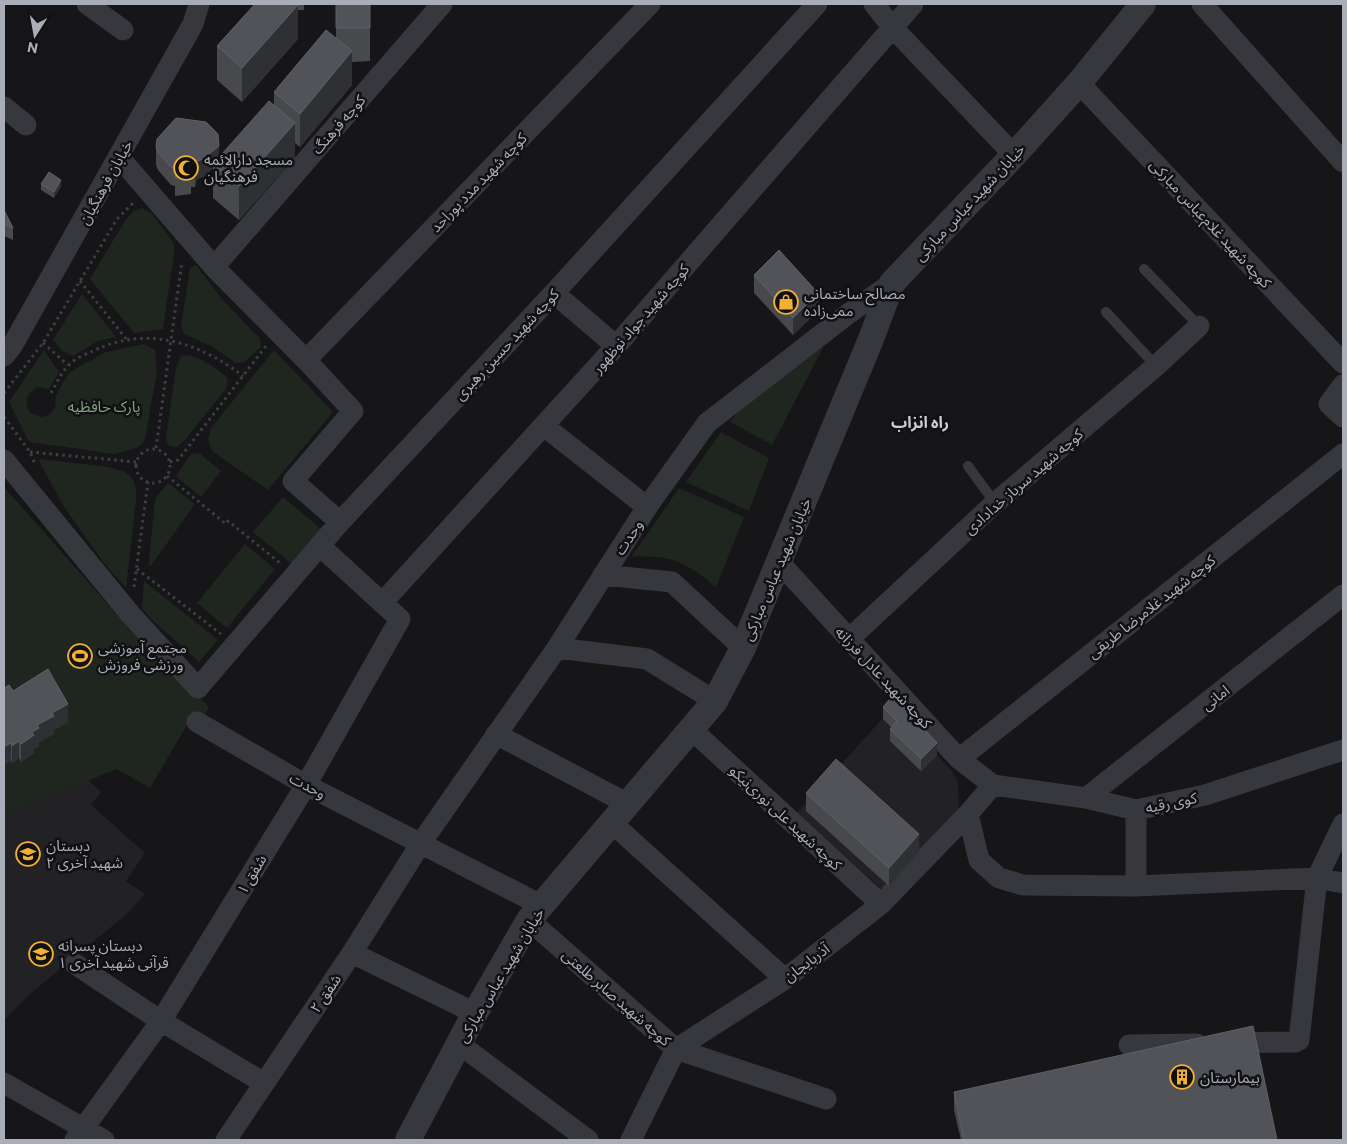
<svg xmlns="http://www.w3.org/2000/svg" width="1347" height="1144" viewBox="0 0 1347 1144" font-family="Commissioner,'Noto Sans Arabic',sans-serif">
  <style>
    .built { fill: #222225 }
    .green { fill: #1e261f }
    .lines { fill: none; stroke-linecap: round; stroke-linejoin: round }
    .path { stroke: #3d3f44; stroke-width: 3; stroke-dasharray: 2.5 4; stroke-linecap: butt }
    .service { stroke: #37383d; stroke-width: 10 }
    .minor { stroke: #37383d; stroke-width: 21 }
    .tertiary { stroke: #37383d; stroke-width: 26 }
    .wall { fill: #47494d }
    .shaded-wall { fill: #2f3033 }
    .building { fill: #525359; stroke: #5f6168 }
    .labels { text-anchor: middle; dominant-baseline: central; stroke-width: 5; stroke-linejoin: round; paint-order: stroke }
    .street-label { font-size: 15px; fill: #a8adb8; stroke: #111113 }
    .poi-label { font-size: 15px; fill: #a8adb8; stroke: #111113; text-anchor: start }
    .park-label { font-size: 15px; fill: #7fa381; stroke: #111113 }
    .neighbourhood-label { font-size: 16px; font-weight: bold; fill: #c9ccd4; stroke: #111113 }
  </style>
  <rect width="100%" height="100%" fill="#161618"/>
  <!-- built -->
  <path class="built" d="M893,707L952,771L958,783L959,813L884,891L797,813Z
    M88,780L101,792L91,805L145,853L126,881L145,894L127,914L31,993L4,1020V815Z"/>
  <!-- green -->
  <path class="green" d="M142,208L152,214L174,243V254L163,329L134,333L90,279L126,219L133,212Z
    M196,265L222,299L260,339L261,347L244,362L236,363L211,346L184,334L181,326L190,268Z
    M82,294L116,337L98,341L73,356L62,351L53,340Z
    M144,344L155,350L157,371L145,439L142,444L136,448L114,454L29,442L9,402L44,350L59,372L49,389L38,387C27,393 23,401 30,413L42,417L49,415L55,408L56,395L68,374L77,368L106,352Z
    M822,346L823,348L772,445L730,422L743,407Z
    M274,350L333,412L268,490L212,451L208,439L211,428Z
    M188,355C202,359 218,368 228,379L226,389L184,441L177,447L168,445L166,438L176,368L181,356Z
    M721,432L769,458L749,511L686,482Z
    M199,453L221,471L201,497L176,476L191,454Z
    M40,459L109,467L125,472L132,478L136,487V502L126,588L103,562L63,505L40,463Z
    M168,483L195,504L150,567L149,563L154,508L156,497Z
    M4,487L126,625L209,707L204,717L194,713L150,788L117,769L4,815V765L11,761L12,763L19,758L21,761L34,753L32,750L37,743L54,734L4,706Z
    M679,488L744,517L716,587C701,575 684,561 664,558C654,556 642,557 632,556Z
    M283,497L321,529L292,564L253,532Z
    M245,544L275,569L227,628L197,603Z
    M144,581L218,640L199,662L152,620L142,608Z"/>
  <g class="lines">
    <!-- path -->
    <path class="path" d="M80,281L127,340
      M43,343L68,365
      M4,393L43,343L117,219L133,203
      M51,393C57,383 61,372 70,364C76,358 86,354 93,351C147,325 198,342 243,376
      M4,417L30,452L35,464
      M156,448L182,261
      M136 466a17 17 0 1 1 34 0a17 17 0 1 1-34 0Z
      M30,452L136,462
      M170,462L178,460L266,346
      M167,476L226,524L228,521L280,563
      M137,569L221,634
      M134,587L148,482"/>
    <!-- service -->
    <path class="service" d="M1144,269L1199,326
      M1106,312L1156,366
      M968,466L995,503"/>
    <!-- minor -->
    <path class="minor" d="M87,4L123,30
      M874,4L893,28L1014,155
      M1202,4L1343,162
      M1079,83L1343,363
      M4,107L26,125
      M119,157L214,267L306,360L353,411L293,481L340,522
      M214,267L442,4
      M554,293L616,346
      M4,356L12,346L193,24L199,4
      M306,360L650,4
      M1343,385L1329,404L1343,417
      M544,426L647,507
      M4,460L131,615L198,688L340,522L554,293L817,4
      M779,562L959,759L993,785
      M603,575L672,582L743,648
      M382,603L616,346L913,4
      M849,639L995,503L1156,366L1199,326
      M557,648L647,659L715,701
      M197,722L306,785L541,905
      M691,729L881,904
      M496,734L628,804
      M959,759L1343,454
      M993,785L1086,798L1136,810L1205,795L1343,750
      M1086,798L1343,595
      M968,814L979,860L999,878L1023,885L1136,886L1317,878L1343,883
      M613,824L785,979
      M1136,886V810
      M529,920L676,1049L826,1099
      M352,953L475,1013
      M75,964L161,1021L264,1083
      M458,1043L588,1140
      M1227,1043L1295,1042L1299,1040L1317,878L1343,824
      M1129,1045L1197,1044
      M4,1083L104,1140
      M75,1140L161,1021L306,785L400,619L320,546
      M226,1140L352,953L421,843L557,648L647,507L707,423L848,314L892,283
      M631,1140L676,1049L785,979L881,904L968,814L993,785"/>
    <!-- tertiary -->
    <path class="tertiary" d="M408,1140L475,1013L529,920L715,701L743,648L871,339L892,283L1014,155L1079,83L1143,4"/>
  </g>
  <!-- wall -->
  <path class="wall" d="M255,4H304V10H298V39L242,102L217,80V46Z
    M336,4H370V61L352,62V85L300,147L295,143V157L239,220L213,198V168L203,177L197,179L195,187H191V194L175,196V186L171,185L158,170L156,165V147L219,158L274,105V92L336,38Z
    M41,184L61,186L54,198L41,190Z
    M4,210L13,228V240L4,236Z
    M754,275L818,311L793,335L754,293Z
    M9,685L13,691L68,722L54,730V734L39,742V746L34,749V753L21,762L19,758L12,763L11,761Z
    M883,707L937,755L921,771L890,741V729L891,727L883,719Z
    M806,793L919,852L889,886L806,811Z
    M954,1092L1277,1140H961L954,1110Z"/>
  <!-- shaded-wall -->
  <path class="shaded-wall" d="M298,5V39L242,102V68Z
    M352,51V85L300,147V114Z
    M295,123V157L239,220V186Z
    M219,146V164H213V168L203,177L197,179L195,187V169L197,161Z
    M61,180V186L54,198V192Z
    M818,293V311L793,335V318Z
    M68,704V722L54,730V734L39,742V746L34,749V753L21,762V744L37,725L52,713Z
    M19,741V758L12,763V746Z
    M11,743V761L4,765V747Z
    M937,743V755L921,771V759Z
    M919,834V852L889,886V868Z"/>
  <!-- building -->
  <path class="building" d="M255,4H296L298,5L242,68L217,46Z
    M336,4H370V28H336Z
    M326,30L352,51L300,114L274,92Z
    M269,101L295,123L239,186L213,164Z
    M176,118L206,122L218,134L219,146L203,159L197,161L195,169H191V176L175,178L176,168L171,167L158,152L156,147L157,139Z
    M49,172L61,180L54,192L41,184Z
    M4,210L13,228L4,224Z
    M779,250L818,293L793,318L754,275Z
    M48,669L68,704L52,713L54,716L37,725L39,728L32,732L34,735L21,744L19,741L12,746L11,743L4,747V688L9,685L13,691Z
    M893,695L937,743L921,759L890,729L897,721L883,707Z
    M836,759L919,834L889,868L806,793Z
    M1253,1026L1277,1140H964L954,1092Z"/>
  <!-- icons -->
  <defs>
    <g id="mosque-ring" transform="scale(1.25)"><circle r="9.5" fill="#111113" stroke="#f2b134" stroke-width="1.5"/><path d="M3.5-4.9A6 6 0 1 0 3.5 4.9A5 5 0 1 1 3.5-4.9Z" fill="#f2b134"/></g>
    <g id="shop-ring" transform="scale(1.25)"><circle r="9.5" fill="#111113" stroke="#f2b134" stroke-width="1.5"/><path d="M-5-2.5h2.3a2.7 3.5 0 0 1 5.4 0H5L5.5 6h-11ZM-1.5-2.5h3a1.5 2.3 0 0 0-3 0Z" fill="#f2b134"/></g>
    <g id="stadium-ring" transform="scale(1.25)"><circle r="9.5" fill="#111113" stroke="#f2b134" stroke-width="1.5"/><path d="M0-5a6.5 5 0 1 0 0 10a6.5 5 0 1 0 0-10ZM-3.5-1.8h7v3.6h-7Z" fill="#f2b134"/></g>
    <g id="school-ring" transform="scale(1.25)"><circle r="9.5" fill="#111113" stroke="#f2b134" stroke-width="1.5"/><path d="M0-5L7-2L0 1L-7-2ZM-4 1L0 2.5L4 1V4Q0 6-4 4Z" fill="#f2b134"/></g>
    <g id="building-ring" transform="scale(1.25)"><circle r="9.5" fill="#111113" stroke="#f2b134" stroke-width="1.5"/><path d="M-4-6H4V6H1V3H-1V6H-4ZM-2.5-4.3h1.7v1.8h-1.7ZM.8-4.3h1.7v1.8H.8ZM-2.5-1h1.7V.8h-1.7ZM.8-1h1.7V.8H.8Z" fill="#f2b134"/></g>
  </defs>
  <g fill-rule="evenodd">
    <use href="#mosque-ring" x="186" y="168"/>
    <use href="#shop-ring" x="786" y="302"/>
    <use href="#stadium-ring" x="80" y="656"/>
    <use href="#school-ring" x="28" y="854"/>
    <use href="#school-ring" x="41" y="954"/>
    <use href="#building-ring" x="1182" y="1077"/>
  </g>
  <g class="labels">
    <!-- street labels -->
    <g class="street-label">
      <text transform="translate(338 124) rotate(-49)">کوچه فرهنگ</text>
      <text transform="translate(105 182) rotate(-61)">خیابان فرهنگیان</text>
      <text transform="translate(478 182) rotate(-46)">کوچه شهید مدد پوراحد</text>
      <text transform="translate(969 202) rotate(-47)">خیابان شهید عباس مبارکی</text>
      <text transform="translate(1211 223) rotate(47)">کوچه شهید غلام‌عباس مبارکی</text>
      <text transform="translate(640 318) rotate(-49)">کوچه شهید جواد نوظهور</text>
      <text transform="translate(506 344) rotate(-47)">کوچه شهید حسین رهبری</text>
      <text transform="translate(1023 481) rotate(-41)">کوچه شهید سرباز خدادادی</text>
      <text transform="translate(628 537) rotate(-57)">وحدت</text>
      <text transform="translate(776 569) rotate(-67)">خیابان شهید عباس مبارکی</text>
      <text transform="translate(1151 606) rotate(-38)">کوچه شهید غلامرضا طریقی</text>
      <text transform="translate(884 677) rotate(47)">کوچه شهید عادل فرزانه</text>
      <text transform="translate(1215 697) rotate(-38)">امانی</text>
      <text transform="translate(308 785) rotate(28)">وحدت</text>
      <text transform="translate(1171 802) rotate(-12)">کوی رقیه</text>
      <text transform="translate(786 817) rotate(43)">کوچه شهید علی نوری‌نیکو</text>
      <text transform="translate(251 874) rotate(-59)">شفق ۱</text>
      <text transform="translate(806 962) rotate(-37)">آذربایجان</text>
      <text transform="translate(500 975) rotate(-59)">خیابان شهید عباس مبارکی</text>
      <text transform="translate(325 993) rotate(-56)">شفق ۲</text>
      <text transform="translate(617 997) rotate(41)">کوچه شهید صابر طلعتی</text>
    </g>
    <!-- poi labels -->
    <g class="poi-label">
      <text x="204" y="159">مسجد دارالائمه<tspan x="204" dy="17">فرهنگیان</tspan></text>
      <text x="804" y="293">مصالح ساختمانی<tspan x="804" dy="17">ممی‌زاده</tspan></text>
      <text x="98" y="647">مجتمع آموزشی<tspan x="98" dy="17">ورزشی فروزش</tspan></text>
      <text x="46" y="845">دبستان<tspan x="46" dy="17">شهید آخری ۲</tspan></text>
      <text x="58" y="945">دبستان پسرانه<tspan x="58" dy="17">قرآنی شهید آخری ۱</tspan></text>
      <text x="1200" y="1077">بیمارستان</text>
    </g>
    <!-- park labels -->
    <g class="park-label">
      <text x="104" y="406">پارک حافظیه</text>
    </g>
    <!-- neighbourhood labels -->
    <g class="neighbourhood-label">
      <text x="920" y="421">راه انزاب</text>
    </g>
  </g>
  <!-- border -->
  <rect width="1347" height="1144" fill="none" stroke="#a8adb8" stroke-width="10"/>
  <!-- north arrow -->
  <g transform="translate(35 35) rotate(191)" stroke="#111113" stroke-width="4" paint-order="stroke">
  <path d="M0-4L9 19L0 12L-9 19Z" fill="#a8adb8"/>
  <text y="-8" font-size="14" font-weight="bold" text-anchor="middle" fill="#a8adb8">N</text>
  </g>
</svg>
